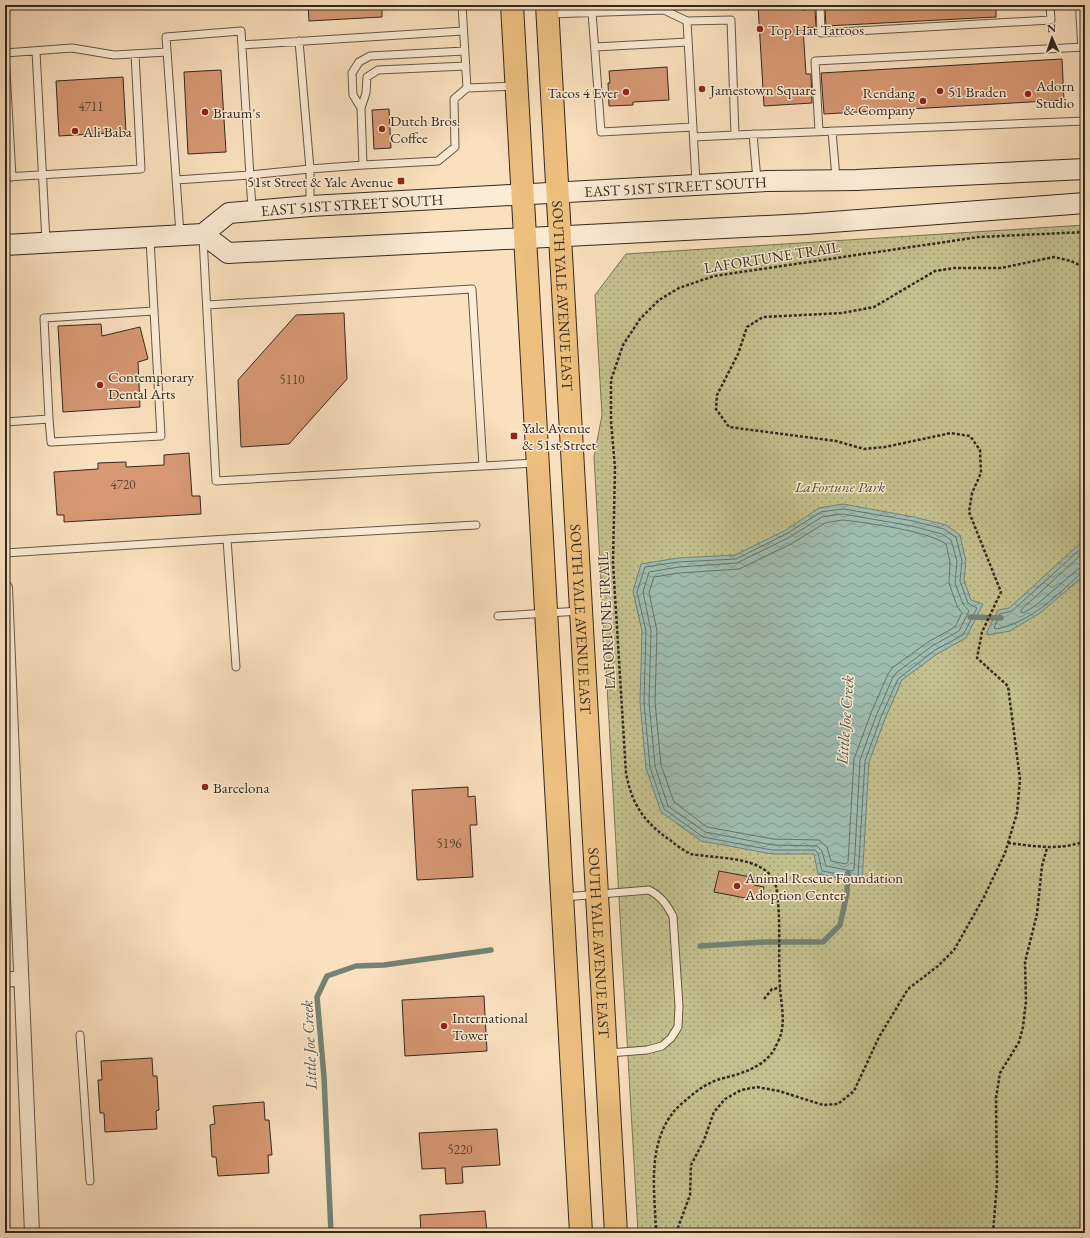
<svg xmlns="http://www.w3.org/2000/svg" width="1090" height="1238" viewBox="0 0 1090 1238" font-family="'EB Garamond',serif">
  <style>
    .park { fill: url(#park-dots); stroke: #7c7556 }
    .water { fill: url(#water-waves); stroke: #738276 }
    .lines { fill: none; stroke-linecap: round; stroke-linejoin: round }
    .shore { stroke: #687368; stroke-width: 1 }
    .stream { stroke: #738276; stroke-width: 5.5 }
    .building { fill: #d79873; stroke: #33291e }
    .lane-casing { stroke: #655746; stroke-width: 9 }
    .street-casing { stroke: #655746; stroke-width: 16 }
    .secondary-casing { stroke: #33291e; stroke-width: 22 }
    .primary-casing { stroke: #33291e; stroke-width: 24 }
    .path { stroke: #33291e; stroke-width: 2.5; stroke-dasharray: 3 2; stroke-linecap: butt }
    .lane { stroke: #fcebd5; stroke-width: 7 }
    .street { stroke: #fcebd5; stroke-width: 14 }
    .secondary { stroke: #fcebd5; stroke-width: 20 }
    .primary { stroke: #edc07f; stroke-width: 22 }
    .poi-dot { fill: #8f2418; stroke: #fcebd5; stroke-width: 1.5 }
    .labels { text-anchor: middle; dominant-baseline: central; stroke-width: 3; stroke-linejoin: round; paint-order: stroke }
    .number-label { font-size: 13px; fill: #5c4533 }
    .poi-label { font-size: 15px; fill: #33291e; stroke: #fcebd5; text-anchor: start }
    .street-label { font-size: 15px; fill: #33291e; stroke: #fcebd5 }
    .park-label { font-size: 15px; font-style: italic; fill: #574f3a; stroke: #fcebd5 }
    .water-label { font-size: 16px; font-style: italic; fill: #53554a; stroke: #fcebd5 }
  </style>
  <defs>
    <pattern id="park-dots" width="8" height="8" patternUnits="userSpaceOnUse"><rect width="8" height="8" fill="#c4c18e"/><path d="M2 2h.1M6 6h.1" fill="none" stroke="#a09d73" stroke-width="1.8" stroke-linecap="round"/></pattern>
    <pattern id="water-waves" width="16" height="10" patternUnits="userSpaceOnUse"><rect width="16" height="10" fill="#9ebdb1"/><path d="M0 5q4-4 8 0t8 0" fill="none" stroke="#819a8f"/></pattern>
  </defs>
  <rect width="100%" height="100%" fill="#fae0be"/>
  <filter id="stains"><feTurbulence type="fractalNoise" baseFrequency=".005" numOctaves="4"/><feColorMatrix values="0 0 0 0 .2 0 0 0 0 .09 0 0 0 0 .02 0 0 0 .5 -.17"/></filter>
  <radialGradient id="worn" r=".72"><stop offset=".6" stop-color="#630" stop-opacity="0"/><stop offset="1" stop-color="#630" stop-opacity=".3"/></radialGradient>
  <!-- park -->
  <path class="park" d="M1085,225V1233H638L594,457L602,415L595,295L626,254Z"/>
  <!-- water -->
  <path class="water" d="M843,504L914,517L946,525L960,535L966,561L964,580L971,600L983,604L966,638L937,654L902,680L885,719L869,762L862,883L818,874L814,854H772L701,841L661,812L646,768L640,702L642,631L633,591L641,564L678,558L735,555L784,531L819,508Z
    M1085,539V575L1040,613L1010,631L988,635L987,632L998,610L1009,608Z"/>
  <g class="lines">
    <!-- shore -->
    <path class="shore" d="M844,509L913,521L944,529L956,537L962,561L960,581L968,603L977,608L963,635L935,650L898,679L881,717L865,761L858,876L856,877L822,871L818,853L815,850H772L703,837L664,809L650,767L644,702L646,631L637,592L645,567L678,562L736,559L786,534L821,512Z
      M843,514L912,526L942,534L951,540L957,561L955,583L963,604L969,611L959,631L932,646L896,673L893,677L876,716L860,760L854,870L852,871L826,866L822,851L817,846L773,845L705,832L668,806L655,766L649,702L651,631L643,592L649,572L679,567L737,563L788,538L822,517Z
      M843,520C868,523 928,531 946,544L950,562L949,583L957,606L962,613L955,627L928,642L892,668L888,674L871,713L854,759L848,862L846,864L831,861L827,847L819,840L773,839L707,827L674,802L661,765L655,702L657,631L649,592L654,577L679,573L739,569L791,544L825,523Z
      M1085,545L1012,611L1000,614L994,628L996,629C1029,623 1057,596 1081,573L1085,572
      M1085,551L1021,610V612L1023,613L1035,606L1078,569L1085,567"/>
    <!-- stream -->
    <path class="stream" d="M970,617L1001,618
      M700,946L765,942H823L840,925L847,893L848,873
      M331,1233L324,1077L317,997L327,976L356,966L384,965L491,950"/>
  </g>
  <!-- building -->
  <path class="building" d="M308,5H382V17L309,21Z
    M758,5H802V10L815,9L816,27L803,28L806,74H811L812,103L764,106Z
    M893,5H996V17L826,26L825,9Z
    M1062,59L1064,100L824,114L821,73Z
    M667,67L669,100L633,102V105L609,106L608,83H610L609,71Z
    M221,70L226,152L188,154L184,72Z
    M123,77L126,132L59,136L56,81Z
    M389,109L391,148L374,149L372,110Z
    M344,313L347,379L289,444L241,447L238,380L296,315Z
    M101,324L102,336L140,327L148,359L138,362L140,407L63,412L58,326Z
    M189,453L192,496H200L201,514L64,522V515H57L54,472L98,469V463L126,462V467L164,465V455Z
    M468,787V797L475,796L477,825H470L473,877L417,880L412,790Z
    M719,871L756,878L754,885L764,887L761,901L714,892Z
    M484,996L487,1051L405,1056L402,1000Z
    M152,1058L153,1076H157L159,1110L156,1111L157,1129L105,1132L104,1113H100L98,1080H102L101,1061Z
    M264,1102L265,1120H269L272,1155H268L269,1173L218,1176L216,1157H212L210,1125L215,1124L213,1106Z
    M497,1129L500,1165L462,1167L463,1183L446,1184L445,1168L422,1169L419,1133Z
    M485,1211L487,1233H421L420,1215Z"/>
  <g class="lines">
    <!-- lane casing -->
    <g class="lane-casing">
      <path id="lane" d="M820,5L821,33L1051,20L1050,5
        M592,12L601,132L693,127
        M549,14L664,10L687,21L731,20L735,135
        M687,21L696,183
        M242,45L463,31
        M595,47L688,42
        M36,51L46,242
        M5,53L72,48L114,55L167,52
        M5,53L12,177
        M467,88L515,86
        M361,108L353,95L352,73L359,62L370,56L465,51
        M819,131L815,61L1085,47
        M832,131L836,178
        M753,134L757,180
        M694,137L735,135L1085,121
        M363,165L361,108L366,93L367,77L378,70L466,66
        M5,177L141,169L135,54
        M176,180L250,175L310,169L299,41
        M310,205V169L363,165L438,161L455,147L454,99L467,88L462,5
        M180,234L166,37L241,31L252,209
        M203,238L216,481L536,463
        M207,305L472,289L483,466
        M49,419L44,318L154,311
        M5,422L49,419L51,442L161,436L150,239
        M227,539L236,667
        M5,553L227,539L476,525
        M498,616L580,611
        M5,840H16
        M5,857L16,856
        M564,897L649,890C662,897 666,904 673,916L679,1006L678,1027L671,1038L662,1046L647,1050L609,1053
        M80,1035L90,1181"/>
    </g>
    <!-- street casing -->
    <g class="street-casing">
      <path id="street" d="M1083,5L1085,42
        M5,588L32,1233
        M5,980L21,978"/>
    </g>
    <!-- secondary casing -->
    <g class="secondary-casing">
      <g id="secondary">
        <path d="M203,234L228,253L805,224L1085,203"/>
        <path id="s1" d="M5,245L203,234L229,213L310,206L767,181L856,180L1085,169"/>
      </g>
    </g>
    <!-- primary casing -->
    <g class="primary-casing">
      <g id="primary">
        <path d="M512,5L581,1233"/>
        <path id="s2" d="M547,5L616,1233"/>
      </g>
    </g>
    <!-- path -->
    <path class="path" d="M1008,843C1034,846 1061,851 1085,841
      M764,999L772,989L780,988
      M656,1233C655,1192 646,1145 675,1110C678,1107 682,1103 686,1100C696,1091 707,1083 720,1079C740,1074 764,1068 775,1048C777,1044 780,1038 781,1034C785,1019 781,1003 780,988C778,956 781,923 777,892C774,859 731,859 706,856C701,855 695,855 691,854C684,851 676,845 670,840C644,822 632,805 626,773L613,563L615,468L611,421V380L623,345L640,319L659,300L679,288L714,276L979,237L1085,232
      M676,1233L690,1195L691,1165L704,1140L714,1112L725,1099L741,1090L757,1087L779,1091L823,1105L838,1104L854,1091L879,1037L908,989L938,966L954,950L984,897L1005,853L1017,813L1020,779L1008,686L977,658L982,632L1001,592L969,512L972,493L981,473L980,450L970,436L951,433L885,447L864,449L836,441L729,427L716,409L717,395L738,354L747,327L763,317L842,313L874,307L935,271L954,268H1001L1054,257L1071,261L1085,268
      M993,1233L997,1183L996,1098L1000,1073L1019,1042L1023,1027L1026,1001L1025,962L1037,914L1042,866L1047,848"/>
    <!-- lane -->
    <use href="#lane" class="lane"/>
    <!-- street -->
    <use href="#street" class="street"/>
    <!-- secondary -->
    <use href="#secondary" class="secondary"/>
    <!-- primary -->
    <use href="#primary" class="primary"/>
  </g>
  <!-- markers -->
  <g class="poi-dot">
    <circle cx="760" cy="29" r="4"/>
    <circle cx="702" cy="89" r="4"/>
    <circle cx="940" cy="91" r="4"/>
    <circle cx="626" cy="92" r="4"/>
    <circle cx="1028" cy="94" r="4"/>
    <circle cx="923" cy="101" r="4"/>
    <circle cx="205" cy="112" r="4"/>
    <circle cx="382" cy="129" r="4"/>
    <circle cx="75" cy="131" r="4"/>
    <rect x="397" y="177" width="8" height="8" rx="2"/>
    <circle cx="100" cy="385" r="4"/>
    <rect x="510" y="432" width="8" height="8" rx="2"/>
    <circle cx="205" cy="787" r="4"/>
    <circle cx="737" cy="886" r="4"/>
    <circle cx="444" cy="1026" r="4"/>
  </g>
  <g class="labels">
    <!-- number labels -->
    <g class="number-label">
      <text x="91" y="106">4711</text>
      <text x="292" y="379">5110</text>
      <text x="123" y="484">4720</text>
      <text x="449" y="843">5196</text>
      <text x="460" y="1149">5220</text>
    </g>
    <!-- poi labels -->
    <g class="poi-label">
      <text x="768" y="29">Top Hat Tattoos</text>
      <text x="1036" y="85">Adorn<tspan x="1036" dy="17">Studio</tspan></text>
      <text x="710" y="89">Jamestown Square</text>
      <text x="948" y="91">51 Braden</text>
      <text x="618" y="92" text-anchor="end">Tacos 4 Ever</text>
      <text x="915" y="92" text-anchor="end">Rendang<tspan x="915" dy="17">&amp; Company</tspan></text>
      <text x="213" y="112">Braum's</text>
      <text x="390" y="120">Dutch Bros.<tspan x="390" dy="17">Coffee</tspan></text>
      <text x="83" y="131">Ali Baba</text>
      <text x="393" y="181" text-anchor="end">51st Street &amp; Yale Avenue</text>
      <text x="108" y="376">Contemporary<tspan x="108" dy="17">Dental Arts</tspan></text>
      <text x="522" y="427">Yale Avenue<tspan x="522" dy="17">&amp; 51st Street</tspan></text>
      <text x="213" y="787">Barcelona</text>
      <text x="745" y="877">Animal Rescue Foundation<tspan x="745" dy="17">Adoption Center</tspan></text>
      <text x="452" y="1017">International<tspan x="452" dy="17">Tower</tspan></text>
    </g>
    <!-- street labels -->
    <g class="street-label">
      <text stroke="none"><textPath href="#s1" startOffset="679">EAST 51ST STREET SOUTH</textPath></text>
      <text stroke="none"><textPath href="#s1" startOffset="355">EAST 51ST STREET SOUTH</textPath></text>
      <text transform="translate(772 257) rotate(-9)">LAFORTUNE TRAIL</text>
      <text stroke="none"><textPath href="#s2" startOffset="291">SOUTH YALE AVENUE EAST</textPath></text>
      <text stroke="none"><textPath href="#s2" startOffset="615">SOUTH YALE AVENUE EAST</textPath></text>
      <text transform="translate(606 621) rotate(-93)">LAFORTUNE TRAIL</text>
      <text stroke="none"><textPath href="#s2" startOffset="939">SOUTH YALE AVENUE EAST</textPath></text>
    </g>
    <!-- park labels -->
    <g class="park-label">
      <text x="840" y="486">LaFortune Park</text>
    </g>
    <!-- water labels -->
    <g class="water-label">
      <text transform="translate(845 720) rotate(-86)">Little Joe Creek</text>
      <text transform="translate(309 1045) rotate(-93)">Little Joe Creek</text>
    </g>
  </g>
  <!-- margin -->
  <rect width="1090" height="1238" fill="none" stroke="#fae0be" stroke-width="20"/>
  <rect x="6" y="6" width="1078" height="1226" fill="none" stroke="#33291e" stroke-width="2"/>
  <rect x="10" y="10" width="1070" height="1218" fill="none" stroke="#33291e"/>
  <!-- north arrow -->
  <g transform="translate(1052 38) rotate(357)" stroke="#fcebd5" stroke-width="3" paint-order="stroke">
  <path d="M0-3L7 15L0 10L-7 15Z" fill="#33291e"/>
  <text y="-6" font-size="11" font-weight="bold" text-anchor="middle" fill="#33291e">N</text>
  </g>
  <rect width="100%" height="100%" filter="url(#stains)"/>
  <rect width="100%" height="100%" fill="url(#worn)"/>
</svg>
